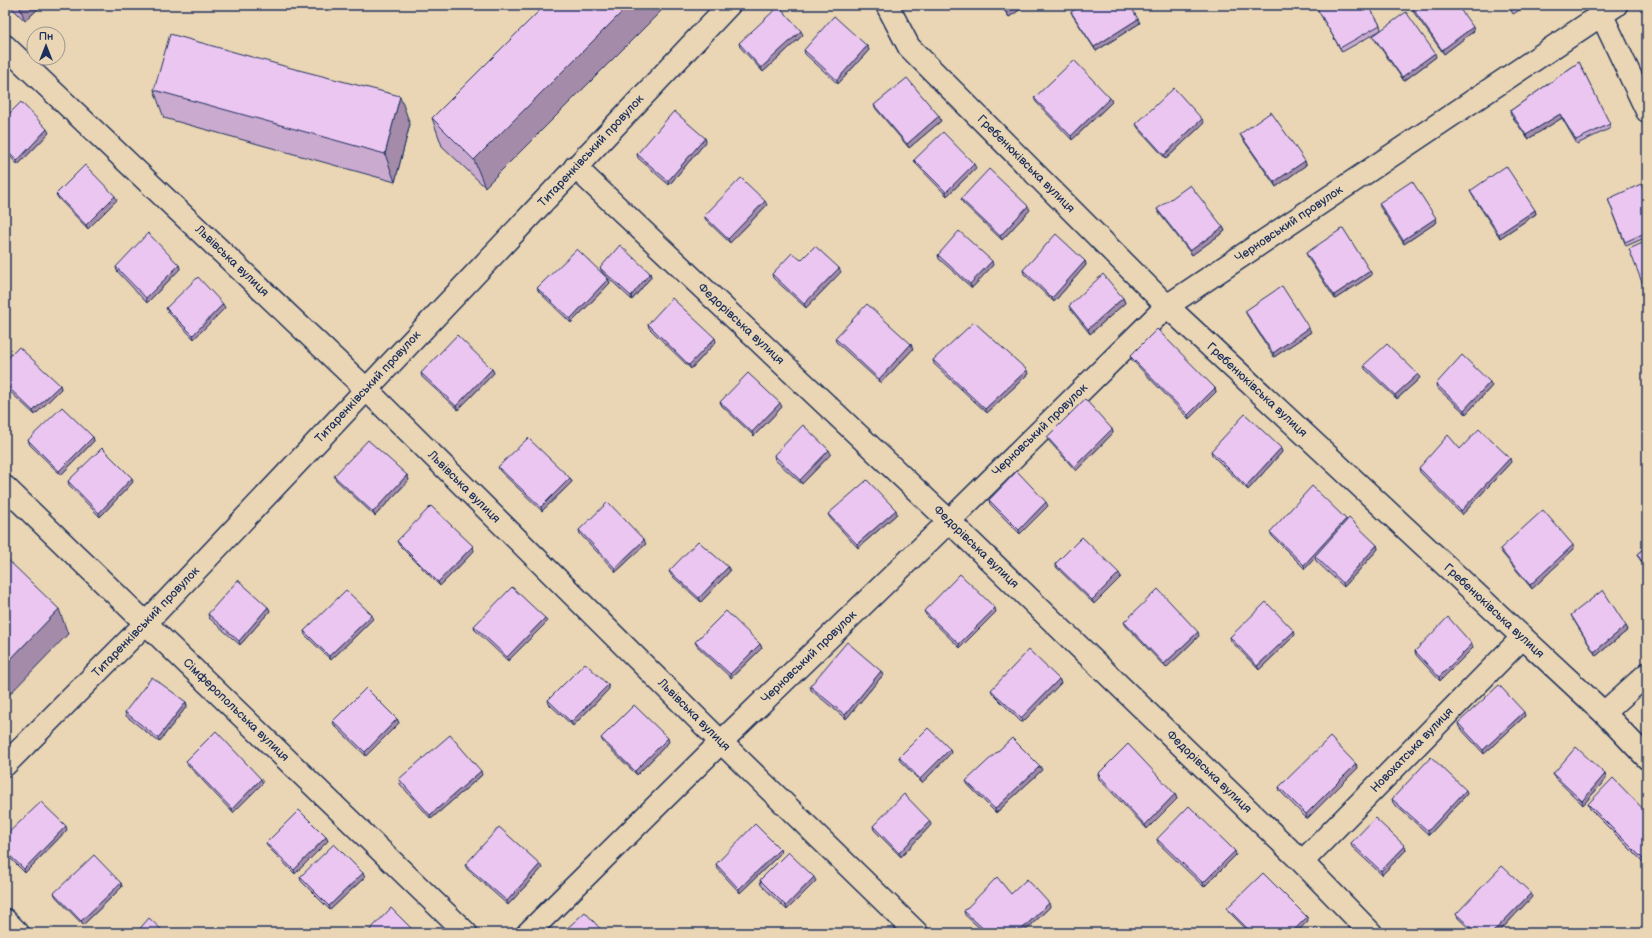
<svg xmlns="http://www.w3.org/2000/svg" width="1652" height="938" viewBox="0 0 1652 938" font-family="'Balsamiq Sans',sans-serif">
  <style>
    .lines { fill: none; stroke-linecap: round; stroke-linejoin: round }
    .minor-casing { stroke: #1b2f5e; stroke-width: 25 }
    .minor { stroke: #ead6b4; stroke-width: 22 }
    .wall { fill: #caaacf; stroke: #1b2f5e }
    .shaded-wall { fill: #a48ba9; stroke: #1b2f5e }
    .building { fill: #ebc6f1; stroke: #1b2f5e }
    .labels { text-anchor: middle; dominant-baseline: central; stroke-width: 3; stroke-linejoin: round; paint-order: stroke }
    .street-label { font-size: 12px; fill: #1b2f5e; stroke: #ead6b4 }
  </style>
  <rect width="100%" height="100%" fill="#ead6b4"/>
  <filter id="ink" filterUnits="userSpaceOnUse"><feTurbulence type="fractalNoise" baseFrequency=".025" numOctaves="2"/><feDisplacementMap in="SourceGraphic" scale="8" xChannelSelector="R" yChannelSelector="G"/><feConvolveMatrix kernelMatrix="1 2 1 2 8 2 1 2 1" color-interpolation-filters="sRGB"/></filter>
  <g filter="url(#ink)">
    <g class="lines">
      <!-- minor casing -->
      <g class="minor-casing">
        <path id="minor" d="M887,5L909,47L1167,306L1604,713L1647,758
          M1597,5L1647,111
          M5,46L366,389L721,742L917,933
          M575,167L948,520L1302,862L1371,933
          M5,487L466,933
          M1604,713L1647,674
          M5,765L146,623L729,5
          M1302,862L1523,637
          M5,920L18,933
          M528,933L721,742L938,532L1167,306L1616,5"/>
      </g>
      <!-- minor -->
      <use href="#minor" class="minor"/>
    </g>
    <!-- wall -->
    <path class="wall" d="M9,5H42L25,21Z
      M545,5L485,187L442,146L432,118Z
      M1000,5H1027L1009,17Z
      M1315,5H1368L1380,25L1381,30L1342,52Z
      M1508,5H1528L1513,14Z
      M1413,9L1474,31L1444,54L1414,13Z
      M1071,12L1140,23L1096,51L1073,16Z
      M803,35L763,72L740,47L739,43Z
      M1373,36L1436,57L1404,81L1375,40Z
      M867,46L869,50L838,84L805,54L804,50Z
      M1579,62L1611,128L1577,144L1562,118L1528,139L1511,115L1510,111Z
      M154,90L410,124L395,182L164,118Z
      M1034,98H1110L1112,102L1072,140L1036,102Z
      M874,105L941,121L909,148L876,109Z
      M5,118L49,133L18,165L5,151Z
      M1204,123L1166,159L1138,128L1136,124Z
      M1240,134L1305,161L1306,165L1276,187L1242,138Z
      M705,138L706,142L669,185L638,158L637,154Z
      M914,160L976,168L947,196L916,164Z
      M1470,191L1535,210L1536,214L1500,238L1472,195Z
      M56,194L117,200L88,229L58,198Z
      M961,199L1030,210L1002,240L963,203Z
      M1608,199H1647V237L1626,246Z
      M1379,203L1437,222L1404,244L1380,207Z
      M767,205L730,243L706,220L704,216Z
      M1157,209L1223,227L1225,231L1192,255L1159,213Z
      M1306,253L1370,271L1372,275L1335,299L1308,258Z
      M938,255L993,265L972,288L939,259Z
      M1085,261L1086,265L1054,302L1024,274L1023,270Z
      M179,265L180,269L147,303L117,271L116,267Z
      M600,268L650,273L651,277L632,300L602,272Z
      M841,272L806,308L773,278L772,274Z
      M608,279L610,283L571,323L539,292L537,288Z
      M1123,298L1125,303L1090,334L1071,310L1069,306Z
      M166,308H225L194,339L168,312Z
      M1245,311L1311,332L1274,357L1247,315Z
      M648,324L716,342L691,369L649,328Z
      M835,338L913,349L881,383L836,342Z
      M1130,356L1215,388L1216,392L1189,419L1132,360Z
      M933,360L1028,374L987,413L934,364Z
      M5,361L60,385L61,389L35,415L5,387Z
      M1364,365L1420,378L1397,399L1365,369Z
      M492,369L494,373L458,410L422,377L421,373Z
      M1436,384L1492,386L1466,414L1437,388Z
      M720,402L782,407L754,436L722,406Z
      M1112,429L1113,433L1076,471L1049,441L1047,437Z
      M93,437L94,441L61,475L30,445L28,440Z
      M1281,448L1282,452L1248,490L1212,455L1211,451Z
      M831,454L802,484L775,460L774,455Z
      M1511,462L1462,515L1420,472L1419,468Z
      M498,467L570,478L572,482L542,511L500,471Z
      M407,475L409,480L375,516L336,480L334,476Z
      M68,481L133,482L100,517L69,485Z
      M989,500L1048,506L1020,534L990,504Z
      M828,514H897L858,548L830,518Z
      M1346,521L1377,545L1378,549L1344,587L1316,561L1315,557L1305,569L1272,536L1270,532Z
      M579,530L646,544L616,572L580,534Z
      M397,541L474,551L440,586L399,545Z
      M1647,546V570L1639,558L1637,554Z
      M1500,549H1574L1532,589L1502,553Z
      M1055,564L1121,577L1094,604L1057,568Z
      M669,571H730L701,602L671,575Z
      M268,607L270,611L240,645L209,618L208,614Z
      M924,611L996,612L960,648L926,615Z
      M1571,615L1626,626L1628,630L1596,656L1573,619Z
      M373,619L331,660L305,635L304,631Z
      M547,622L508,661L475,630L474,626Z
      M1124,622L1199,636L1166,668L1126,626Z
      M1295,635L1259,670L1231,641L1230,637Z
      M695,642L760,644L762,648L731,678L697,646Z
      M1473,648L1440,681L1416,655L1415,651Z
      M883,675L846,719L811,690L810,686Z
      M1059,679L1061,683L1022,723L993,694L991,690Z
      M608,685L609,689L573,726L549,704L548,700Z
      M186,702L187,706L159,742L126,716L125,712Z
      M1525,716L1484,754L1459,727L1458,723Z
      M397,719L399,723L366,756L334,725L333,721Z
      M601,738L669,742L637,775L603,742Z
      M951,753L922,783L900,761L899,757Z
      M186,761L263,783L233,813L188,765Z
      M1356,764L1358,768L1307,819L1280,791L1279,787Z
      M1042,770L996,813L968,785L966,781Z
      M1098,774L1175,794L1177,799L1147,829L1099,779Z
      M1553,774H1605L1606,779L1583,805L1555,778Z
      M482,775L431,819L400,784L399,779Z
      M1467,794L1429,835L1393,803L1392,799Z
      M1588,804L1647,813V866L1590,809Z
      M931,825L901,857L874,830L873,826Z
      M67,830L25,873L5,853V836Z
      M326,837L328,841L295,874L268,847L266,843Z
      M1157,839L1236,855L1204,887L1158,843Z
      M1351,843L1405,846L1406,850L1382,875L1352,847Z
      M780,849L781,853L740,893L717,868L716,864Z
      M465,865L542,868L508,905L467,869Z
      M363,873L365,877L330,910L301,881L300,877Z
      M760,880L816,881L787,910L761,885Z
      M121,883L122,887L83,925L56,897L54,893Z
      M1011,894L1050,907L1023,933H985L965,915L964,911Z
      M1532,897L1498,933H1474L1458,918L1456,914Z
      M1227,908L1308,921L1296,933H1250L1229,912Z"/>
    <!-- shaded-wall -->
    <path class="shaded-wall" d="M19,5H42L25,21Z
      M629,5H667L485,187L474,160Z
      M1019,5H1027L1009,17L1007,13Z
      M1138,19L1140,23L1096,51L1094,47Z
      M1473,27L1474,31L1444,54L1442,50Z
      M801,31L803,35L763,72L761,68Z
      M867,46L869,50L838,84L837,80Z
      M1435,53L1436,57L1404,81L1402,77Z
      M400,96L410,124L395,182L385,154Z
      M1110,98L1112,102L1072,140L1071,136Z
      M1560,114L1562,118L1528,139L1526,135Z
      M939,116L941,121L909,148L907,144Z
      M1202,119L1204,123L1166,159L1164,155Z
      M47,129L49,133L18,165L17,161Z
      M705,138L706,142L669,185L668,181Z
      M1305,161L1306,165L1276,187L1274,182Z
      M974,164L976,168L947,196L946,192Z
      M115,196L117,200L88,229L86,225Z
      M765,201L767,205L730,243L728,239Z
      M1028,206L1030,210L1002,240L1000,236Z
      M1535,210L1536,214L1500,238L1499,234Z
      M1436,218L1437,222L1404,244L1403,240Z
      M1223,227L1225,231L1192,255L1190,251Z
      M992,261L993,265L972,288L970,284Z
      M1085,261L1086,265L1054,302L1052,298Z
      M179,265L180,269L147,303L146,298Z
      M839,268L841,272L806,308L804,304Z
      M1370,271L1372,275L1335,299L1334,295Z
      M650,273L651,277L632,300L631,296Z
      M608,279L610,283L571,323L570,319Z
      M1123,298L1125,303L1090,334L1088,329Z
      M223,304L225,308L194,339L193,335Z
      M1309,328L1311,332L1274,357L1273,353Z
      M715,338L716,342L691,369L689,365Z
      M911,344L913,349L881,383L879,379Z
      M492,369L494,373L458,410L456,406Z
      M1027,370L1028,374L987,413L985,409Z
      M1418,374L1420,378L1397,399L1395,395Z
      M1490,382L1492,386L1466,414L1464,410Z
      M60,385L61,389L35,415L33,411Z
      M1215,388L1216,392L1189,419L1188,415Z
      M780,403L782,407L754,436L752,432Z
      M1112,429L1113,433L1076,471L1074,467Z
      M93,437L94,441L61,475L59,471Z
      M1281,448L1282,452L1248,490L1246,486Z
      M829,450L831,454L802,484L800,480Z
      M1510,458L1511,462L1462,515L1461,511Z
      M407,475L409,480L375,516L373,512Z
      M132,478L133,482L100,517L99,513Z
      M570,478L572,482L542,511L541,507Z
      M1046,502L1048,506L1020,534L1019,530Z
      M896,510L897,514L858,548L857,544Z
      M1346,519L1347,523L1305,569L1304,565Z
      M644,540L646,544L616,572L615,568Z
      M1377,545L1378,549L1344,587L1343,583Z
      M1573,545L1574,549L1532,589L1530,585Z
      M473,546L474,551L440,586L438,582Z
      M728,567L730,571L701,602L699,598Z
      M1119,573L1121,577L1094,604L1092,600Z
      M268,607L270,611L240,645L239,641Z
      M995,608L996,612L960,648L959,644Z
      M59,609L68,634L5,699V665Z
      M372,615L373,619L331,660L329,656Z
      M545,618L547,622L508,661L507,657Z
      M1626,626L1628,630L1596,656L1594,652Z
      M1294,631L1295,635L1259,670L1257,666Z
      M1198,632L1199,636L1166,668L1164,664Z
      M760,644L762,648L731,678L730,674Z
      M1472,644L1473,648L1440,681L1439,677Z
      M881,671L883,675L846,719L845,715Z
      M1059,679L1061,683L1022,723L1021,718Z
      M608,685L609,689L573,726L571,722Z
      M186,702L187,706L159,742L158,738Z
      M1524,712L1525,716L1484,754L1483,750Z
      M397,719L399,723L366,756L365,752Z
      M668,738L669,742L637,775L635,771Z
      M950,749L951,753L922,783L920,779Z
      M1356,764L1358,768L1307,819L1306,814Z
      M1040,766L1042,770L996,813L995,809Z
      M481,771L482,775L431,819L430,815Z
      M1605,774L1606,779L1583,805L1582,801Z
      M261,779L263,783L233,813L232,809Z
      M1466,790L1467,794L1429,835L1428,831Z
      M1175,794L1177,799L1147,829L1145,825Z
      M930,821L931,825L901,857L899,853Z
      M66,826L67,830L25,873L24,869Z
      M326,837L328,841L295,874L294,870Z
      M1405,846L1406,850L1382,875L1381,871Z
      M780,849L781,853L740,893L739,889Z
      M1235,851L1236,855L1204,887L1203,883Z
      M540,864L542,868L508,905L507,901Z
      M363,873L365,877L330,910L329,906Z
      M814,877L816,881L787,910L786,906Z
      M121,883L122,887L83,925L81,921Z
      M1531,893L1532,897L1498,933H1492Z
      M1049,903L1050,907L1023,933H1018Z
      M1307,917L1308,921L1296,933H1291Z"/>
    <!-- building -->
    <path class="building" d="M545,5H629L474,160L432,118Z
      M1002,5H1019L1007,13Z
      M1082,5H1130L1138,19L1094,47L1071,12Z
      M1315,5H1368L1380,25L1340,48Z
      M1418,5H1457L1473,27L1442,50L1413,9Z
      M1509,5H1519L1512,10Z
      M779,6L801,31L761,68L739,43Z
      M1406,12L1435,53L1402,77L1373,36Z
      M834,16L867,46L837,80L804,50Z
      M170,34L291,68L400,96L385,154L154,90Z
      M1074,60L1110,98L1071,136L1034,98Z
      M1579,62L1610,124L1576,140L1560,114L1526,135L1510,111Z
      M907,78L939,116L907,144L874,105Z
      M1174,88L1202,119L1164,155L1136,124Z
      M21,102L47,129L17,161L5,149V118Z
      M674,111L705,138L668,181L637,154Z
      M1271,112L1305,161L1274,182L1240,134Z
      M943,132L974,164L946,192L914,160Z
      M85,165L115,196L86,225L56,194Z
      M1506,166L1535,210L1499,234L1470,191Z
      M989,169L1028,206L1000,236L961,199Z
      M741,178L765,201L728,239L704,216Z
      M1412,181L1436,218L1403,240L1379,203Z
      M1641,184L1647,199V232L1625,242L1608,199Z
      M1190,185L1223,227L1190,251L1157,209Z
      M1343,228L1370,271L1334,295L1306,253Z
      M959,231L992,261L970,284L938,255Z
      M148,233L179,265L146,298L116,267Z
      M1056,234L1085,261L1052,298L1023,270Z
      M1647,241V295L1629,249Z
      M620,245L650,273L631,296L600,268Z
      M815,246L839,268L804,304L772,274L792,253L801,260Z
      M577,249L608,279L570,319L537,288Z
      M1103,274L1123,298L1088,329L1069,306Z
      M198,277L223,304L193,335L166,308Z
      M1282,286L1309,328L1273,353L1245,311Z
      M672,298L715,338L689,365L648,324Z
      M867,304L911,344L879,379L835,338Z
      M974,322L1027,370L985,409L933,360Z
      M1157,329L1215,388L1188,415L1130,356Z
      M457,335L492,369L456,406L421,373Z
      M1387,344L1418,374L1395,395L1364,365Z
      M19,347L60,385L33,411L5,384V361Z
      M1462,355L1490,382L1464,410L1436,384Z
      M748,373L780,403L752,432L720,402Z
      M1085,399L1112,429L1074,467L1047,437Z
      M62,407L93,437L59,471L28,440Z
      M1245,414L1281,448L1246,486L1211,451Z
      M803,425L829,450L800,480L774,455Z
      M1479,429L1510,458L1461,511L1419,468L1448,435L1460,449Z
      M528,438L570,478L541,507L498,467Z
      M368,440L407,475L373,512L334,476Z
      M102,448L132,478L99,513L68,481Z
      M1017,471L1046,502L1019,530L989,500Z
      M867,480L896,510L857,544L828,514Z
      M1312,486L1346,519L1304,565L1270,532Z
      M608,502L644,540L615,568L579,530Z
      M431,506L473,546L438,582L397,541Z
      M1543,510L1573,545L1530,585L1500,549Z
      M1349,518L1377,545L1343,583L1315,556Z
      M1082,537L1119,573L1092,600L1055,564Z
      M698,541L728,567L699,598L669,571Z
      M1647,546V569L1637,554Z
      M5,557L59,609L5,665Z
      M960,574L995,608L959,644L924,611Z
      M238,580L268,607L239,641L208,614Z
      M512,587L545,618L507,657L474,626Z
      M1158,589L1198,632L1164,664L1124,622Z
      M346,590L372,615L329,656L304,631Z
      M1603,590L1626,626L1594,652L1571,615Z
      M1266,602L1294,631L1257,666L1230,637Z
      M726,611L760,644L730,674L695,642Z
      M1448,617L1472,644L1439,677L1415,651Z
      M847,642L881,671L845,715L810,686Z
      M1029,650L1059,679L1021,718L991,690Z
      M585,663L608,685L571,722L548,700Z
      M152,677L186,702L158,738L125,712Z
      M1499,685L1524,712L1483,750L1458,723Z
      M366,688L397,719L365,752L333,721Z
      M634,705L668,738L635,771L601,738Z
      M928,728L950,749L920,779L899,757Z
      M216,731L261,779L232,809L186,761Z
      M450,735L481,771L430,815L399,779Z
      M1330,737L1356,764L1306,814L1279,787Z
      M1012,738L1040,766L995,809L966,781Z
      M1128,744L1175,794L1145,825L1098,774Z
      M1576,747L1605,774L1582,801L1553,774Z
      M1431,757L1466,790L1428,831L1392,799Z
      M1613,778L1647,813V861L1646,862L1588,804Z
      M904,794L930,821L899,853L873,826Z
      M41,802L66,826L24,869L5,851V836Z
      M1189,806L1235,851L1203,883L1157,839Z
      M299,810L326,837L294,870L266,843Z
      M1375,818L1405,846L1381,871L1351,843Z
      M755,824L780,849L739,889L716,864Z
      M499,827L540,864L507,901L465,865Z
      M334,844L363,873L329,906L300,877Z
      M788,852L814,877L786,906L760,880Z
      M94,855L121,883L81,921L54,893Z
      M1502,866L1531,893L1492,933H1477L1456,914Z
      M1263,873L1307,917L1291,933H1252L1227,908Z
      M997,877L1011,894L1027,879L1049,903L1018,933H988L964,911Z
      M391,908L416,933H367Z
      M585,912L604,933H562Z
      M149,918L165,933H136Z
      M1316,928L1321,933H1311Z
      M868,929L872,933H863Z"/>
  </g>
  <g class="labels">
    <!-- street labels -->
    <g class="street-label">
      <text transform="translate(591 151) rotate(-47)">Титаренківський провулок</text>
      <text transform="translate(1026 164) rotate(45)">Гребенюківська вулиця</text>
      <text transform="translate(1289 224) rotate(-34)">Черновський провулок</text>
      <text transform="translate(232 261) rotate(44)">Львівська вулиця</text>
      <text transform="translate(741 324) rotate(43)">Федорівська вулиця</text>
      <text transform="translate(368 387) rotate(-47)">Титаренківський провулок</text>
      <text transform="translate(1257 390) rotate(43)">Гребенюківська вулиця</text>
      <text transform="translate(1040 430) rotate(-44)">Черновський провулок</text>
      <text transform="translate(464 487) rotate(45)">Львівська вулиця</text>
      <text transform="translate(976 547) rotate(44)">Федорівська вулиця</text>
      <text transform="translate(1494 611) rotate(43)">Гребенюківська вулиця</text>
      <text transform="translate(146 622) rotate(-46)">Титаренківський провулок</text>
      <text transform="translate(809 657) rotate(-44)">Черновський провулок</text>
      <text transform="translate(236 710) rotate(44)">Сімферопольська вулиця</text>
      <text transform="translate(694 715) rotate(45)">Львівська вулиця</text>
      <text transform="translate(1412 750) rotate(-46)">Новохатська вулиця</text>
      <text transform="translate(1209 772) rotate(44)">Федорівська вулиця</text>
    </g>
  </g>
  <!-- margin -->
  <rect width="1652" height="938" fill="none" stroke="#ead6b4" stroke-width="20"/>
  <rect x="10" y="10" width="1632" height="918" fill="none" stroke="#1b2f5e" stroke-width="1.5" filter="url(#ink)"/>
  <!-- north arrow -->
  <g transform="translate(46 46)"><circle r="19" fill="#ead6b4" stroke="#979392"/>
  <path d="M0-3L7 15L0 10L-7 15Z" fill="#1b2f5e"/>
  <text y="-6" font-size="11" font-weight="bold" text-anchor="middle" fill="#1b2f5e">Пн</text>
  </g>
</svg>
